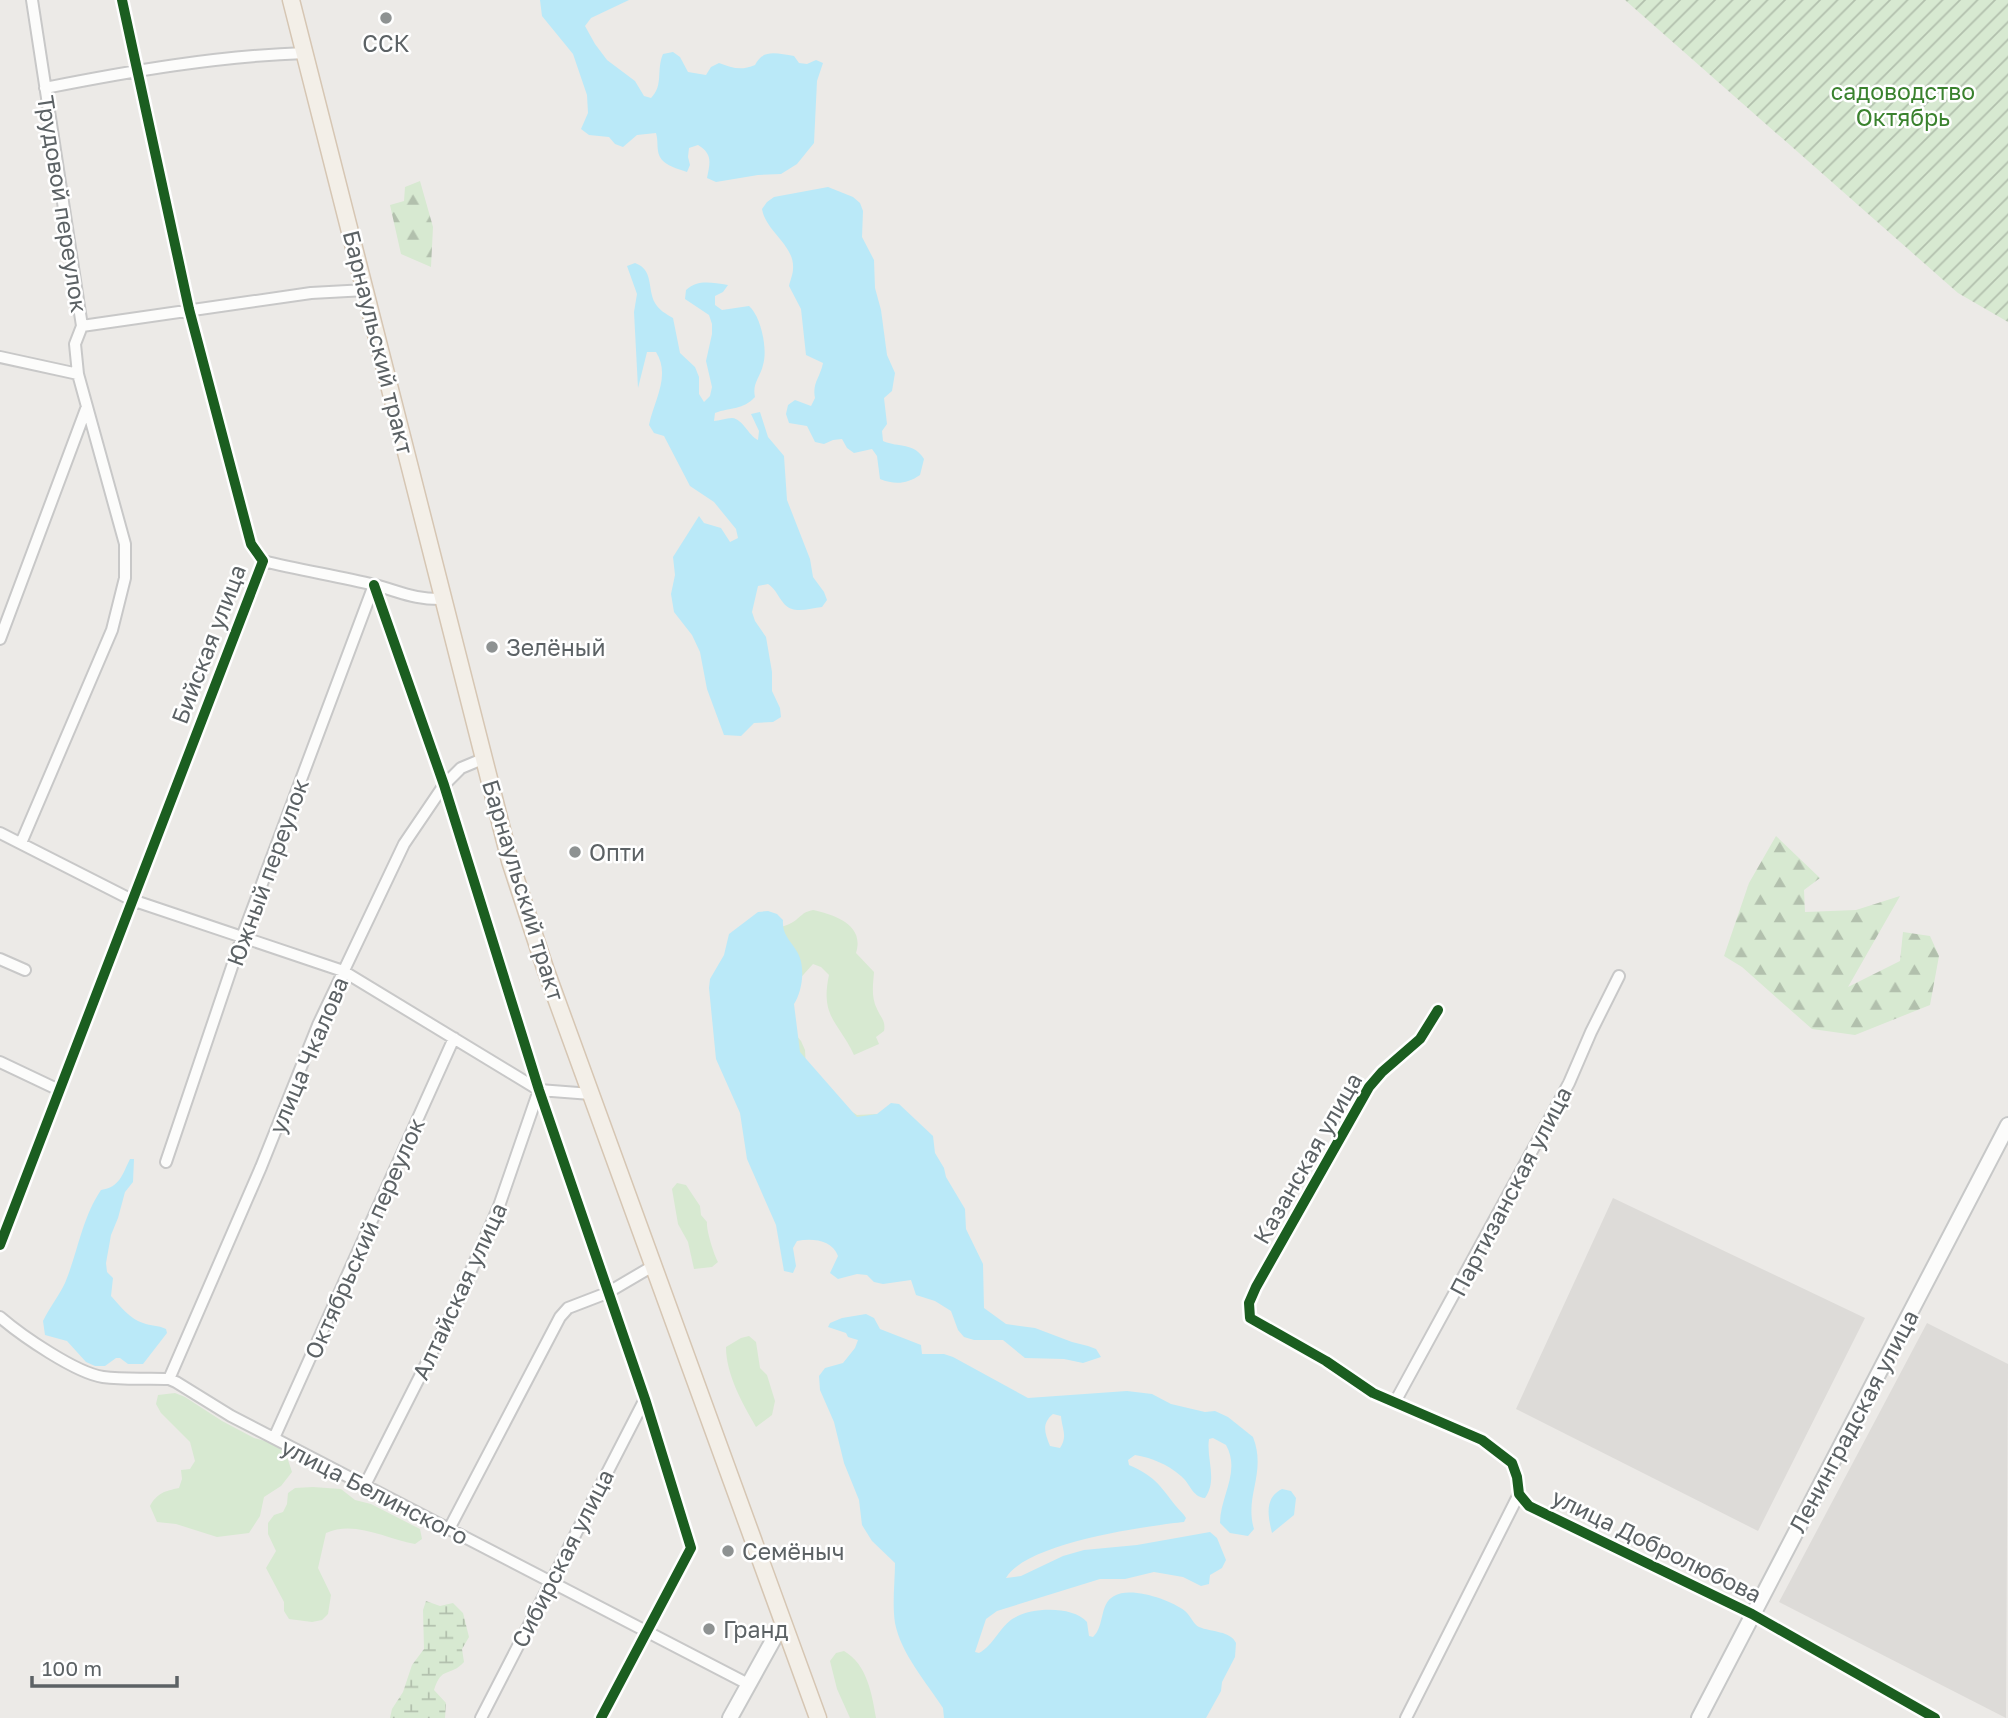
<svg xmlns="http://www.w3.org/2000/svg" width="2008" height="1718" viewBox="0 0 2008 1718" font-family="'Golos Text',sans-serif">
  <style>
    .industrial { fill: #dddbd8 }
    .grass { fill: #d7e9d1 }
    .forest { fill: url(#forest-firs) }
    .wetland { fill: url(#wetland-marsh) }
    .garden { fill: url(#garden-furrows) }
    .water { fill: #bae9f8; fill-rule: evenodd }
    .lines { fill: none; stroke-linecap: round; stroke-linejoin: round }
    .street-casing { stroke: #c8c8c8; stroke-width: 14 }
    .secondary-casing { stroke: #c7c8c8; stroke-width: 18 }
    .primary-casing { stroke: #d6c6b3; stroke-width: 19 }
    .street { stroke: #fcfcfb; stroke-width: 10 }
    .secondary { stroke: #fcfcfb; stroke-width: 14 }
    .primary { stroke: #f3efe8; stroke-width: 16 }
    .cycleway-casing { stroke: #fff; stroke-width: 15 }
    .cycleway { stroke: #1b5e20; stroke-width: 10 }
    .poi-dot { fill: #8e9292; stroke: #fff; stroke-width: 2.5 }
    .labels { text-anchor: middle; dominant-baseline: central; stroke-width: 5; stroke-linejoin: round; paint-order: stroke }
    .poi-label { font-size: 23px; fill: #5c6265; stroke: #fff; text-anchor: start }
    .park-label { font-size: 23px; fill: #3a822e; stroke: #fff }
    .street-label { font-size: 23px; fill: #5c6265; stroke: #fff }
  </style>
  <defs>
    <pattern id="forest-firs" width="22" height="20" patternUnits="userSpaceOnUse" patternTransform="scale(1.75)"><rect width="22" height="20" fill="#d7e9d1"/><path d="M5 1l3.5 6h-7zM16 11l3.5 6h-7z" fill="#b2c0ad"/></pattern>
    <pattern id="wetland-marsh" width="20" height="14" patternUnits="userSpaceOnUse" patternTransform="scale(1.75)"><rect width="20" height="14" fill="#d7e9d1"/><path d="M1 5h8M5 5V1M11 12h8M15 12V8" fill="none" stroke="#b2c0ad"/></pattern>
    <pattern id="garden-furrows" width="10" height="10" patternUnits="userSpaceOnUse" patternTransform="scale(1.75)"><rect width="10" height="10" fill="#d7e9d1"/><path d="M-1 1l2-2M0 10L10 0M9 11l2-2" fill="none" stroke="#b2c0ad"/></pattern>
  </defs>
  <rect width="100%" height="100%" fill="#eceae7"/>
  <!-- industrial -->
  <path class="industrial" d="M1613,1198L1865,1318L1758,1531L1516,1409Z
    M1927,1323L2008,1364L2006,1718L1779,1602Z"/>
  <!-- grass -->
  <path class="grass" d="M813,910C834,915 865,924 856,953L874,972C873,985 871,997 877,1009C881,1018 886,1021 884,1031L876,1037L879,1044L854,1055C838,1021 820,1017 829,975L821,967L813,964L795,984L794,1004L789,1019L790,1028L801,1041L805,1050L806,1068L820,1093L831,1097L842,1113L851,1111L857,1115L877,1114L885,1126L894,1127L913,1121L928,1133L931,1142L920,1158C923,1176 940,1183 947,1198L942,1206L924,1213L930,1220L922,1223L901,1218L871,1216L843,1207L829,1194L810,1193L803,1186L798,1170L790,1164L785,1155L784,1145L788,1129L771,1118L770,1100L759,1084L755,1066L758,1047L756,1038L741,1022C742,1014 739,1007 739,999C739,984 747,969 742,954L757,930C767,930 784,928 793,922C801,917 802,912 813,910Z
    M677,1183L686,1185L700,1206L701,1215L707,1222C706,1230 714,1255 718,1262L712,1267L694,1269L688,1242L678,1224L672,1189Z
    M749,1336L756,1342L760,1368L767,1375L775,1401L772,1415L756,1427C743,1404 726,1375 726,1347L741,1338Z
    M175,1393L185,1397L222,1421L254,1438L273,1443L286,1454L292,1472L281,1486L264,1497L260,1516L249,1533L217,1537L176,1524L157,1522L150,1506C157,1493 165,1491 179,1488L182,1479L181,1470L190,1469L195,1461L190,1442L161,1413L156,1404L158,1395Z
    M313,1487L341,1489L355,1500L371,1504L420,1529L422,1539L415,1544C386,1539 355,1520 326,1533L318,1568L331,1595L328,1614L322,1620L312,1622L289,1619L284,1611V1602L266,1568L276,1551L268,1534V1523L274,1515L283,1512L287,1504L288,1493L295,1488Z
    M844,1651C867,1664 872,1694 876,1718H850L837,1689L830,1661L836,1653Z"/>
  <!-- forest -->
  <path class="forest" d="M420,181L433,227L431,267L401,254L390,205L404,201L405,187Z
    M1776,836L1820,878L1804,890L1805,912L1856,910L1900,896L1848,987L1900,961L1903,932L1930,936L1939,956L1930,1005L1855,1035L1812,1029L1742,967L1724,956L1749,883Z"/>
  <!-- wetland -->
  <path class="wetland" d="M426,1601L440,1606L453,1603L463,1613L469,1637L462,1649L464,1662C449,1678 442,1665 434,1690L446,1703L445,1718H390L392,1709L403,1692L412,1665L424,1649L423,1610Z"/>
  <!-- garden -->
  <path class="garden" d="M1625,0H2008V322L1958,293Z"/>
  <!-- water -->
  <path class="water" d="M540,0H629L591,18L585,26L595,44L607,60L635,81L644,96L651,98C664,85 656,70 663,54L673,52L680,57L688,72L706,75L711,67L719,63C732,68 741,71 755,65C763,48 778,54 794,56L799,63L807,64L816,60L823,63L817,81L814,143L797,164L781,174L758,175L716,182L707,178C710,163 713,154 698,145L689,148L688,157L690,165L687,172C676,168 660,165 658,151C657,144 658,140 656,133L637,135L623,147L615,144L609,137L589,135L581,129L588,113L587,95L573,54L542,16Z
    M828,187L853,197L860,203L863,211L862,237L874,260L875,288L881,310L887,355L895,373L892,391L884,398L887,424L882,431L883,441C899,448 914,442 924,459L920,475C907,484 895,485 880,479L877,456L872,449L854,453L847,448L842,439L833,440L824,444L815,442L807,426L789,423L786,414L788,405L795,400L811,406L815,398C812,383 820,378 823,363L806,355L801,309L789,286C790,281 793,274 793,269C795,245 766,232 762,209L767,202L774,197Z
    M635,263C654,270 647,288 655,303C659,310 666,314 673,318L680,353L695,367L699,377V394L704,402L710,396L712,387L706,361L712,334V324L709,315L685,299L686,290C699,279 711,283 728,285L723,292L715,296V305L722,310L749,306C761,316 768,350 763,365C760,378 752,383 755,397C743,410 731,407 715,413L714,421C719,421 726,418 732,418C743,419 748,435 758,440L759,431L751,414L760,412L768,437L784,456L787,500L810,559L813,577L824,592L827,600L822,607C813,608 800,612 792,609C781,606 778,590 768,584L758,586L752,612L755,621L766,637L772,672V691L780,708L781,717L773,722L754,723L741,736L724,735L707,689L700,652L692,635L674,612L671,594L675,575L673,557L699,516L704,523L721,528L730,542L738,538L736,529L714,502L690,486L664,436L654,433L649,425C654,400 671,376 656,352H647L638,388L634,312L637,294L627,266Z
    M768,911L777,914L783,920C782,934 789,939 796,950C806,964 803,990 794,1004L800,1052L857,1117L877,1114L891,1103L899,1104L933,1136L935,1153L944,1168L946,1177L965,1209L966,1229L983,1264L984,1308L1006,1324L1035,1328L1072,1342L1088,1346L1096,1349L1101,1357L1083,1363L1064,1359L1025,1358L1003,1340H974L964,1337L958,1330L951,1311L935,1301L916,1295L911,1280L883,1284L874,1282L867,1275L857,1274L838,1279L830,1273L838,1256C832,1240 813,1238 797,1241L793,1248L796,1266L793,1273L784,1271L776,1225L747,1159L740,1113L716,1059L709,988L710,979L724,955L729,934L758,912Z
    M130,1159H134L133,1182L125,1192L118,1218L111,1235L106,1263L107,1272L113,1278L111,1296C119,1305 131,1320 143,1323C151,1326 158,1325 166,1329L167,1333L143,1364H128L120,1358H116L105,1366H95L86,1362L67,1341L45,1335L43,1321C49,1308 59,1296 65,1283C78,1252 82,1218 101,1190C120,1187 122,1175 130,1159Z
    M866,1314L874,1318L880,1329L921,1345L922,1354H944L953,1357L1028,1398L1127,1391L1152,1394L1171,1404L1205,1412L1215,1411L1228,1417L1253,1437C1267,1473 1244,1496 1254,1529L1248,1536L1230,1533L1220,1523C1220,1496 1241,1472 1226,1445L1213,1438L1209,1439C1206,1458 1218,1480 1205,1498C1192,1497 1190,1483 1181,1476C1167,1464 1152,1458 1135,1455L1128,1460L1129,1465C1154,1476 1159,1484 1175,1505C1179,1510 1183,1513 1186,1518L1184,1522C1146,1526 1025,1543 1006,1578L1021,1576L1063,1556L1084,1550L1137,1545L1210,1532L1217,1538L1226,1560L1222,1568L1210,1575L1209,1584L1201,1586L1183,1577L1154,1572L1125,1579H1100L997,1611L986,1619L975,1652L979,1653C994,1645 1000,1626 1014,1618C1032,1607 1073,1606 1087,1622L1089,1636L1093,1637C1105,1626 1099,1604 1114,1596C1131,1586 1171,1600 1185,1611C1191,1616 1193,1624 1199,1627C1211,1632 1231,1631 1236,1643L1235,1657L1222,1682L1221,1691L1206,1718H944L943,1708C927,1683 901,1654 895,1623C892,1603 895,1582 895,1563L872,1541L862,1525L859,1500L844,1463L834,1422L820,1390L819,1376L825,1368L843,1363L855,1348L858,1340L848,1337L846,1333L828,1327L830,1323L842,1318ZM1053,1414L1061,1416C1062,1429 1068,1436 1060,1448L1050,1446C1045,1433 1041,1424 1053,1414Z
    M1282,1489L1291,1491L1296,1498L1294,1515L1272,1533C1268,1516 1264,1498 1282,1489Z"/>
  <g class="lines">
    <!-- street casing -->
    <g class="street-casing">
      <path id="street" d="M45,88C131,71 217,56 305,53
        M82,326L311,293L366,290
        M0,357L78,374
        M263,561C300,570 337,576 375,585C401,592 415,600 444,599
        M374,585L444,785L539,1090L645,1399L691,1548L601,1718
        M0,639L86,409
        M0,833L132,900L343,971L539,1090L591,1094
        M21,843L112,630L125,578V544L78,374L75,344L82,326L32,0
        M0,959L25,970
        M1438,1010L1420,1039L1382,1072L1369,1087L1256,1287L1249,1303L1250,1318L1326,1361L1373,1393L1482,1440L1512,1463L1517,1477L1519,1494L1529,1506L1752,1614L1935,1718
        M0,1062L59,1090
        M166,1162L242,937L374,585
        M0,1245L263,561L251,544L189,309L122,0
        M0,1317C22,1336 76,1373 103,1377C125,1380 147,1378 169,1379L176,1382L231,1416L748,1684
        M169,1379L261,1167L318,1025L404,844L444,785L461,768L485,758
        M1395,1402L1569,1083L1591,1032L1619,976
        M274,1438L454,1038
        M365,1485L456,1305L499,1206L539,1090
        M449,1529L560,1317L568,1308L607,1293L653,1266
        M481,1718L645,1399
        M1406,1718L1519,1494"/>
    </g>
    <!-- secondary casing -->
    <g class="secondary-casing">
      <path id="secondary" d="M730,1718L782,1624
        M1699,1718L2008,1125"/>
    </g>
    <!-- primary casing -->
    <g class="primary-casing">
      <path id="primary" d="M291,0L510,861L545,968L818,1718"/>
    </g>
    <!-- street -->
    <use href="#street" class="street"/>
    <!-- secondary -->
    <use href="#secondary" class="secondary"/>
    <!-- primary -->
    <use href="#primary" class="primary"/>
    <!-- cycleway casing -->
    <g class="cycleway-casing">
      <path id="cycleway" d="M374,585L444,785L539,1090L645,1399L691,1548L601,1718
        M1438,1010L1420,1039L1382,1072L1369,1087L1256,1287L1249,1303L1250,1318L1326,1361L1373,1393L1482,1440L1512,1463L1517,1477L1519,1494L1529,1506L1752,1614L1935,1718
        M0,1245L263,561L251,544L189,309L122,0"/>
    </g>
    <!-- cycleway -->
    <use href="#cycleway" class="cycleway"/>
  </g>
  <!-- markers -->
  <g class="poi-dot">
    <circle cx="386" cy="18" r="7"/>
    <circle cx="492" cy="647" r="7"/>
    <circle cx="575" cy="852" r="7"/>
    <circle cx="728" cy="1551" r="7"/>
    <circle cx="709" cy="1629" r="7"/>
  </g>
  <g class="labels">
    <!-- poi labels -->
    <g class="poi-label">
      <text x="386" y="43" text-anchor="middle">ССК</text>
      <text x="506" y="647">Зелёный</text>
      <text x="589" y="852">Опти</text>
      <text x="742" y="1551">Семёныч</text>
      <text x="723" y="1629">Гранд</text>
    </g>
    <!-- park labels -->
    <g class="park-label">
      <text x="1903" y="91">садоводство<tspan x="1903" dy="26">Октябрь</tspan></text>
    </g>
    <!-- street labels -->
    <g class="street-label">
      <text transform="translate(63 204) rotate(81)">Трудовой переулок</text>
      <text transform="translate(379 342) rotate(76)">Барнаульский тракт</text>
      <text transform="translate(208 644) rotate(-69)">Бийская улица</text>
      <text transform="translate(267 872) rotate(-70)">Южный переулок</text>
      <text transform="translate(524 890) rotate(73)">Барнаульский тракт</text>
      <text transform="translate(308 1055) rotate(-67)">улица Чкалова</text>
      <text transform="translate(1307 1158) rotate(-60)">Казанская улица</text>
      <text transform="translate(1510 1191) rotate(-62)">Партизанская улица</text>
      <text transform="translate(364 1238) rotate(-66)">Октябрьский переулок</text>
      <text transform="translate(459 1291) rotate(-65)">Алтайская улица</text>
      <text transform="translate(1853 1421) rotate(-62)">Ленинградская улица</text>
      <text transform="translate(375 1491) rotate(27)">улица Белинского</text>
      <text transform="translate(1657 1545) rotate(26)">улица Добролюбова</text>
      <text transform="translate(562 1558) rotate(-63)">Сибирская улица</text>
    </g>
  </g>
  <!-- scale -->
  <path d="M32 1676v10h145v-10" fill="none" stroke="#5c6265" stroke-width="3.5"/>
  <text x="42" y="1676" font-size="21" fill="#5c6265" stroke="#ffffff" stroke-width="5" paint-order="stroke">100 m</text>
</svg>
